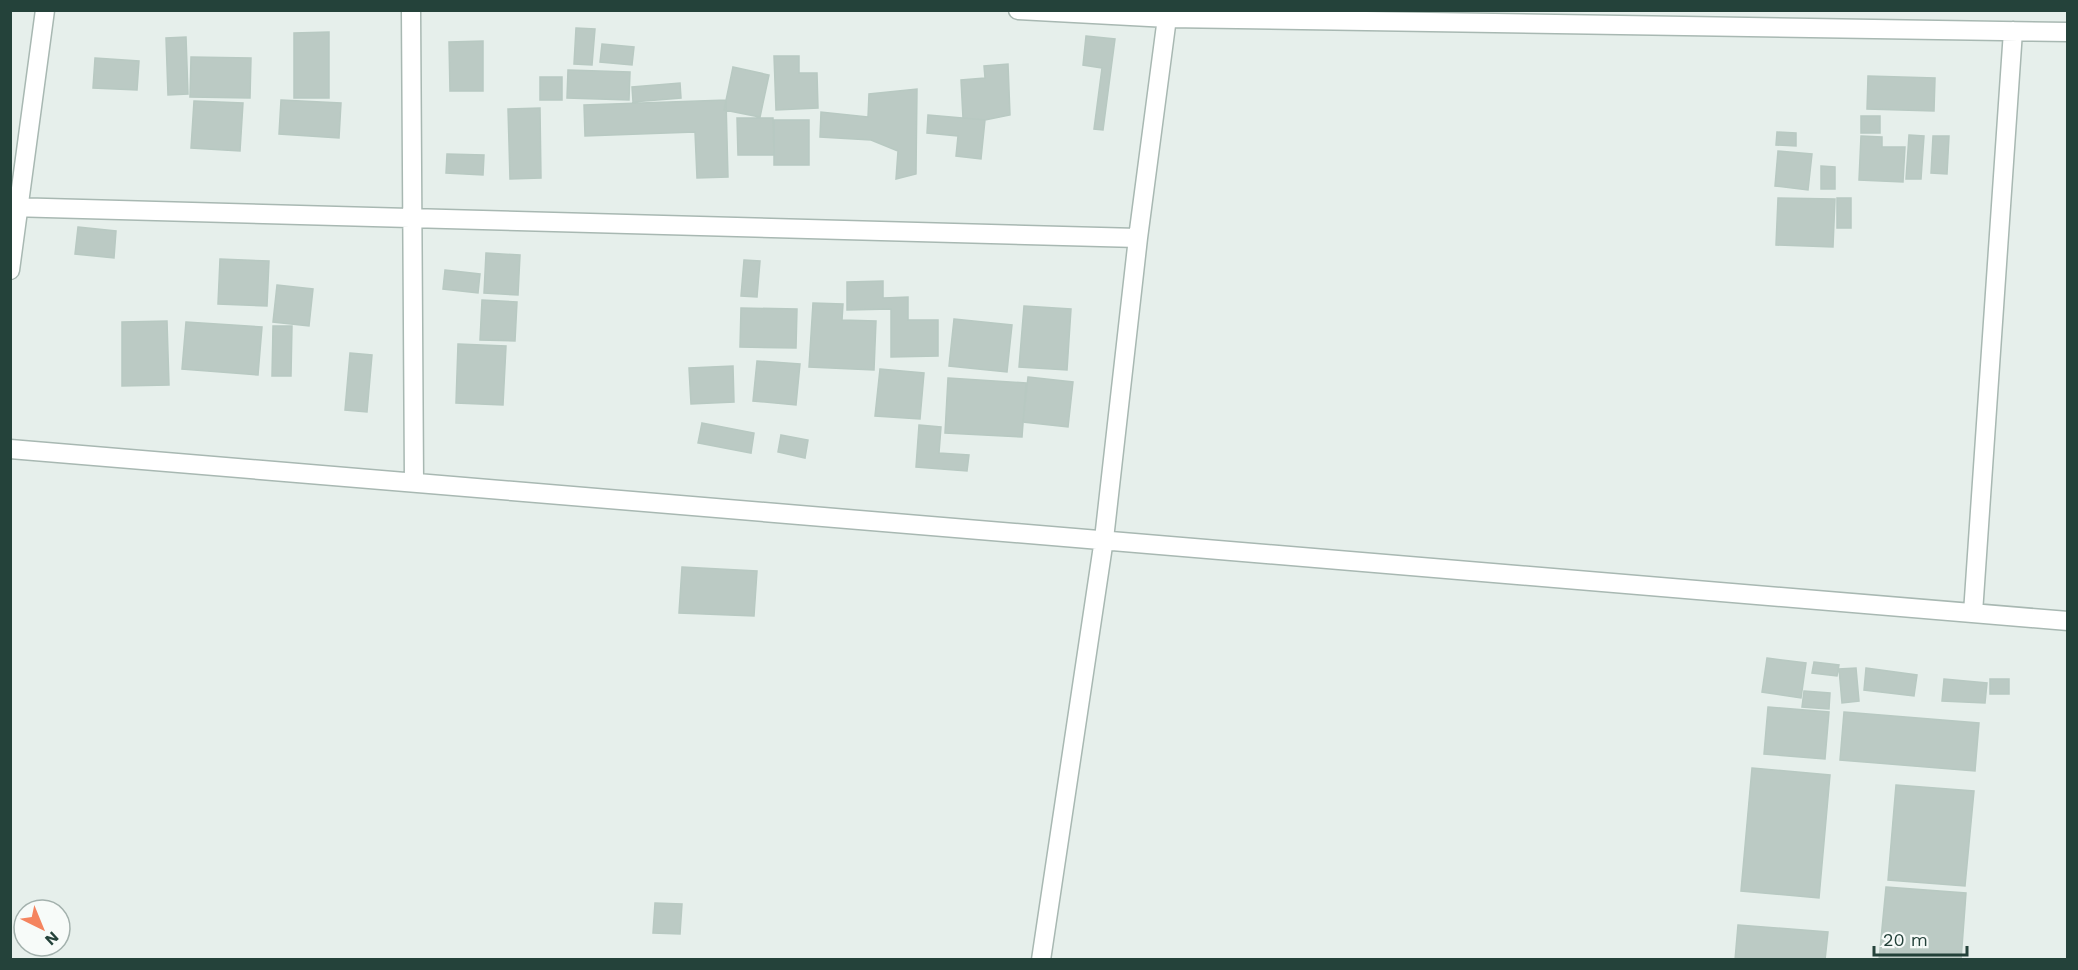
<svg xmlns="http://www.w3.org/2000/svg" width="2078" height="970" viewBox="0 0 2078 970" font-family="'Work Sans',sans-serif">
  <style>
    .building { fill: #bbcac4; stroke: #b8c9c2; stroke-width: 1.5 }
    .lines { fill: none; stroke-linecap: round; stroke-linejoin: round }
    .street-casing { stroke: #a8b8b2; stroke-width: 21 }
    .street { stroke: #fff; stroke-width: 18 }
  </style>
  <rect width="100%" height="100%" fill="#e6efeb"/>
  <!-- building -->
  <path class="building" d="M576,28L595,29L592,65L574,64Z
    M329,32V98H294V33Z
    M1086,36L1115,39L1103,130L1094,129L1102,68L1083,65Z
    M186,37L188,94L168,95L166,38Z
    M483,41V91H450L449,42Z
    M602,44L634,47L632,65L600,62Z
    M774,56H799V73H817L818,108L776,110Z
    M191,57L251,58L250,98L190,97Z
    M95,58L139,61L137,90L93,88Z
    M1008,64L1010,115L985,120L963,118L961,80L985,78L984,66Z
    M733,67L769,75L760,117L724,110Z
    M568,70L630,72L629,100L567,98Z
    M1868,76L1935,78L1934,111L1867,109Z
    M540,77H562V100H540Z
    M680,83L681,98L633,102L632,87Z
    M917,89L916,174L896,179L898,151L871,140L820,137L821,112L868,117L869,94Z
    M281,100L341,103L339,138L279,134Z
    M726,100L728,177L697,178L695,132L585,136L584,105Z
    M194,101L243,103L240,151L191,148Z
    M540,108L541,178L510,179L508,109Z
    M928,115L985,120L981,159L956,156L958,136L927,133Z
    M1861,116H1880V133H1861Z
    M737,118H773L774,155H738Z
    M774,120H809V165H774Z
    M1777,132L1796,133V146L1776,145Z
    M1909,135L1924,136L1921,179H1906Z
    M1861,136L1882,137V147H1905L1903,182L1859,180Z
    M1933,136H1949L1947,174L1931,173Z
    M1778,151L1812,154L1808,190L1775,186Z
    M447,154L484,155L483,175L446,173Z
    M1821,166L1835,167V189H1821Z
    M1778,198L1835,199L1833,247L1776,245Z
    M1837,198H1851V228H1837Z
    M78,227L116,231L114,258L75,254Z
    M486,253L520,255L518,295L484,293Z
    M220,259L269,261L267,306L218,304Z
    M744,260L760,261L757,297L741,296Z
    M445,270L480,274L478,293L443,289Z
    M883,281V298L908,297V320H938V356L891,357V309L847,310V282Z
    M277,285L313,289L309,326L273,322Z
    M482,300L517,302L515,341L480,340Z
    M813,303L843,304L842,320L876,321L874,370L809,367Z
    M1024,306L1071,309L1067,370L1019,367Z
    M741,308L797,309L796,348L740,347Z
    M954,319L1012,325L1007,372L949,366Z
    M167,321L169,385L122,386V322Z
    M186,322L262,327L258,375L182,369Z
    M273,326H292L291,376H272Z
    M458,344L506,346L503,405L456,403Z
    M350,353L372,355L367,412L345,410Z
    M757,361L800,364L796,405L753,401Z
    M733,366L734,402L691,404L689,368Z
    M880,369L924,373L920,419L875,416Z
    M1028,377L1073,382L1068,427L1023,422Z
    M948,378L1026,383L1022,437L945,433Z
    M702,423L754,433L751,453L698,443Z
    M919,425L941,427L939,453L969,455L967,471L916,467Z
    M781,435L808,440L805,458L778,452Z
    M682,567L757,571L754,616L679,613Z
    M1767,658L1806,663L1801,698L1762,692Z
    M1814,662L1839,665L1837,676L1812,673Z
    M1856,668L1859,701L1842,703L1839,669Z
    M1866,668L1917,675L1914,696L1864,690Z
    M1944,679L1987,683L1985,703L1942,701Z
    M1990,679H2009V694H1990Z
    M1804,691L1830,693L1829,709L1802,707Z
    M1768,707L1829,712L1825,759L1764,754Z
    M1844,712L1979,723L1975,771L1840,760Z
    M1752,768L1830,775L1819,898L1741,891Z
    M1896,785L1974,791L1965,886L1888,880Z
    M1886,887L1966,893L1961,960H1879Z
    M655,903L682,904L680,934L653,933Z
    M1738,925L1828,932L1825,960H1735Z"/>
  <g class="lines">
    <!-- street casing -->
    <g class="street-casing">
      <path id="street" d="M411,10L414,482
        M1018,10L1168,18L2068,32
        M10,207L1138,238
        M10,270L45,10
        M10,449L2068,621
        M1973,613L2013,31
        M1041,960L1104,539L1138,238L1168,10"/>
    </g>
    <!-- street -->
    <use href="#street" class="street"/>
  </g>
  <!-- border -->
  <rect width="2078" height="970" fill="none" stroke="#24423a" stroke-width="24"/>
  <!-- north arrow -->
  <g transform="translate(42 928) rotate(137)"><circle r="28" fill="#f7fbf9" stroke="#a3b1ad" stroke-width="1.5"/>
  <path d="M0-4.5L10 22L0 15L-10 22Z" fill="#f4845f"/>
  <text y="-9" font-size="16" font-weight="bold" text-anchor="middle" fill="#24423a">N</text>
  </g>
  <!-- scale -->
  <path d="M1874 946v9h93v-9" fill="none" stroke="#24423a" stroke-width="3"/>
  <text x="1883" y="946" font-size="18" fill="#24423a" stroke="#f7fbf9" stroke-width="4.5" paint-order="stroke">20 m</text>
</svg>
